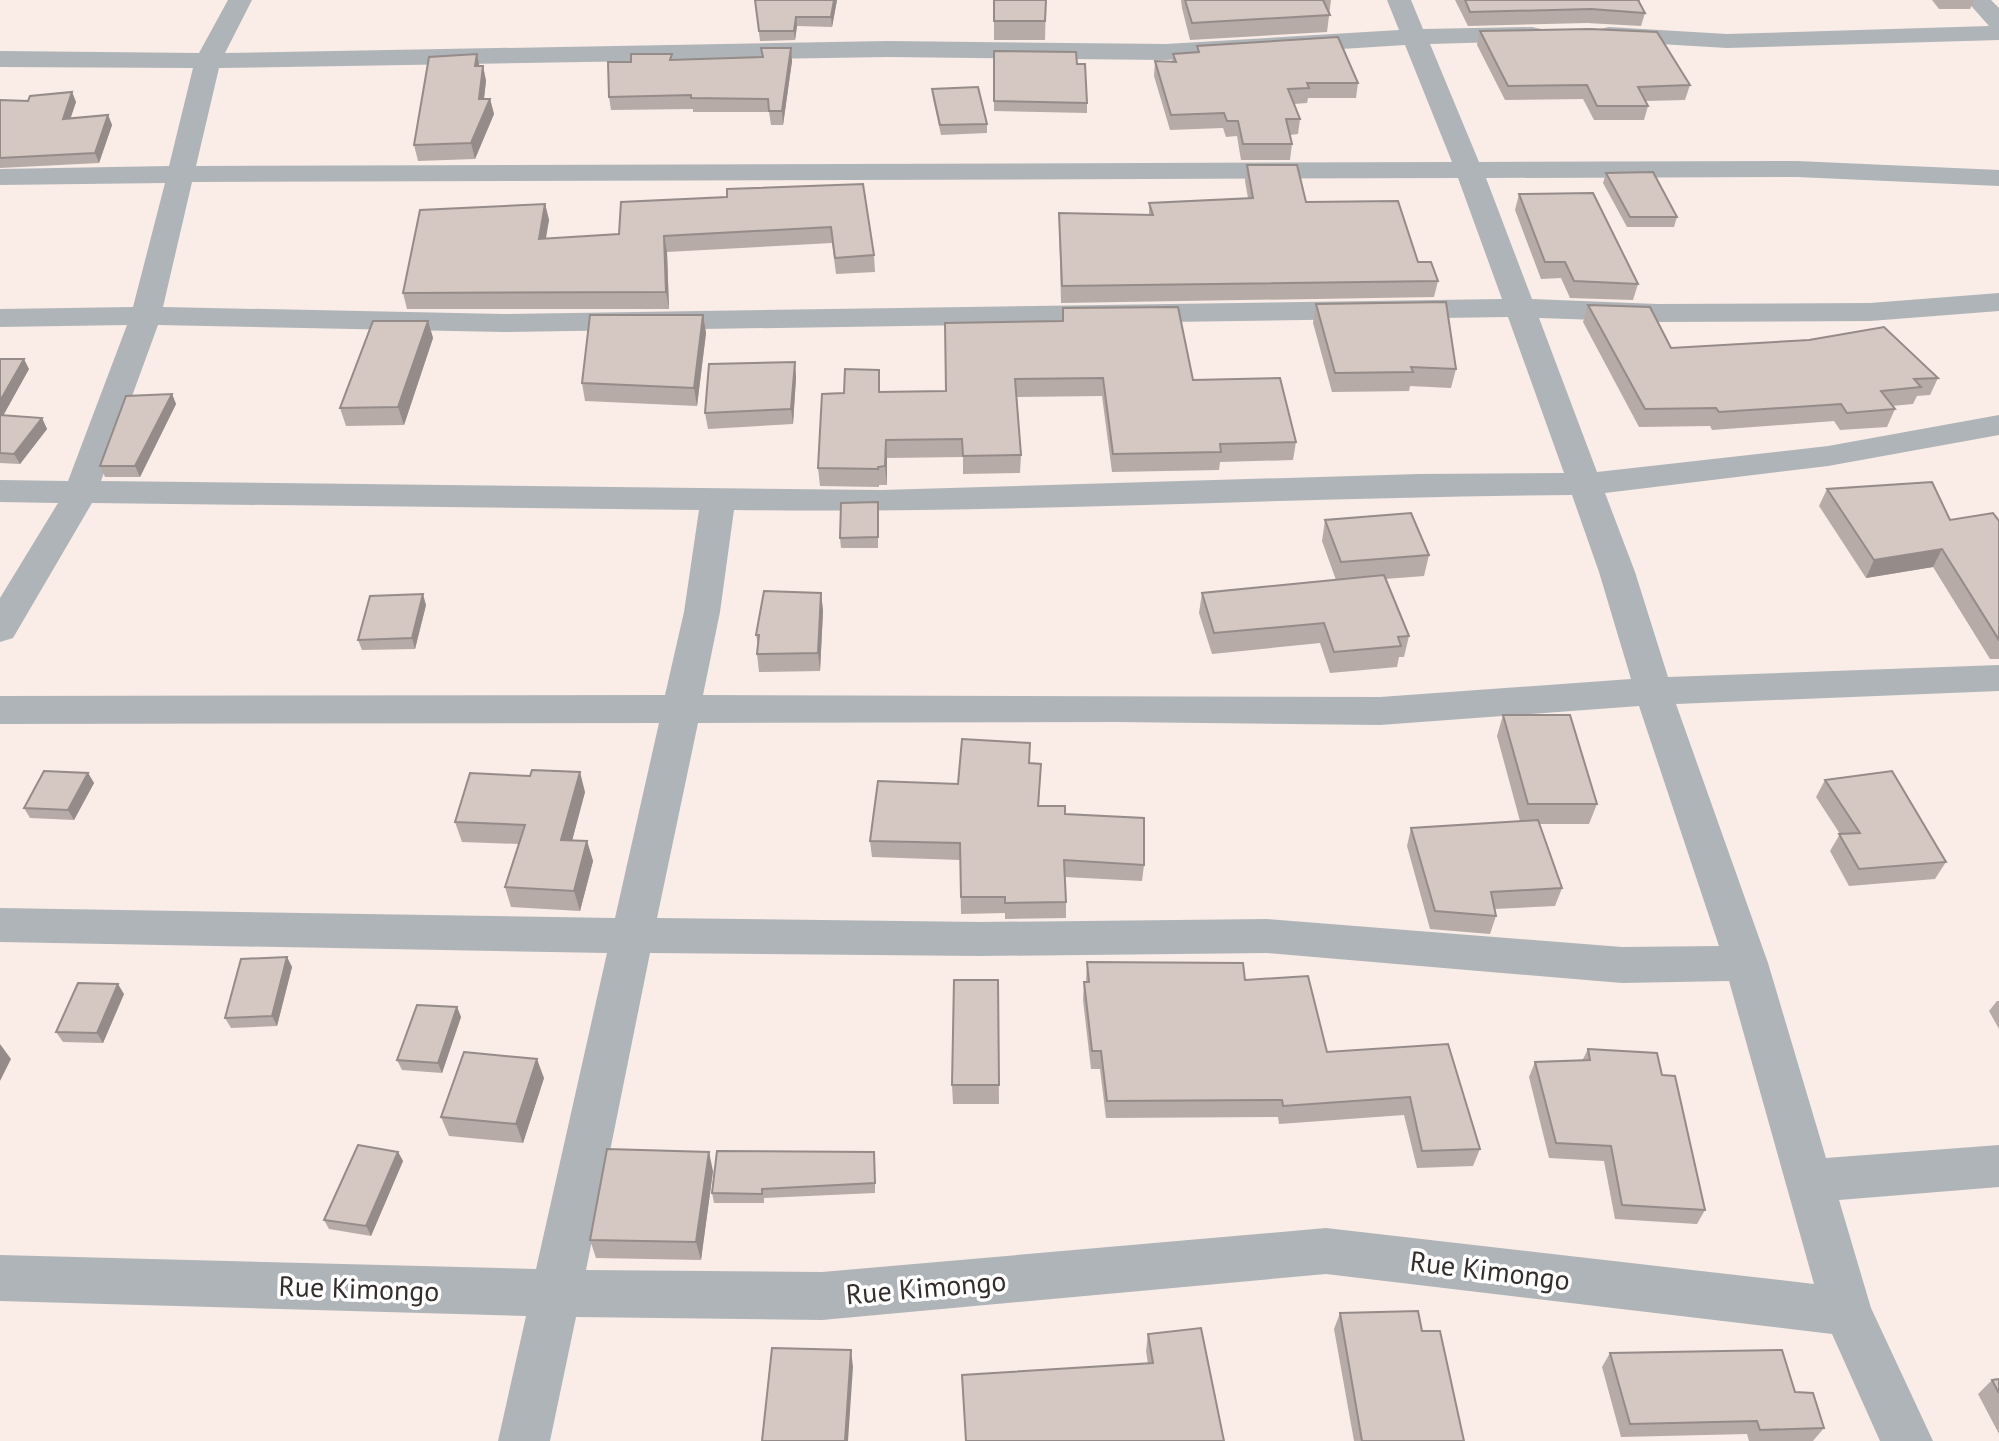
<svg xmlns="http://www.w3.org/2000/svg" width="1999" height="1441" viewBox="0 0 1999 1441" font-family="'PT Sans',sans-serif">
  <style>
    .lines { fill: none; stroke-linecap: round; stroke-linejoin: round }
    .minor { fill: #afb4b8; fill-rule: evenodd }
    .wall { fill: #b7aba7 }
    .shaded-wall { fill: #958b88 }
    .building { fill: #d5c7c2; stroke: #958b88; stroke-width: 2 }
    .labels { text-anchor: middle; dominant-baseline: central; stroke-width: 7; stroke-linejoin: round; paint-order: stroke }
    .near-street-label { font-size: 28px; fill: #332d2b; stroke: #fff }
  </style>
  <rect width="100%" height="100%" fill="#faece6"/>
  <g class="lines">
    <!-- minor -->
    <path class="minor" d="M228,0H252L225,53L888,41L1166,44L1399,30L1387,0H1411L1423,29L1532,27L1541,29L1544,34L1541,39L1532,41L1430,44L1479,162L1797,161L1999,170V186L1797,177L1486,178L1532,299L1657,304L1870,303L1999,293V311L1870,321L1657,322L1539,318L1597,472L1828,446L1999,415V435L1828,466L1605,493L1635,572L1668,677L1999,665V691L1676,704L1768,963L1826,1158L1999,1145V1187L1839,1200L1871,1308L1933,1441H1880L1832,1334L1326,1274L822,1320L576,1317L550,1441H498L526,1316L0,1301V1255L536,1269L607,953L0,942V908L615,918L659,723L0,724V696L665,695L684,612L699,510L92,503L13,638L0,642V598L58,503L0,502V480L68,481L127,325L0,327V309L133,307L165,183L0,185V169L169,166L193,68L0,67V51L199,53ZM1405,45L1452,162L196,166L219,68L888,57L1166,60ZM1458,178L1502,299L503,314L163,307L192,182ZM1508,317L1564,473L1419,474L881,490L101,481L158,325L503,332ZM1572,495L1599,572L1631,679L1380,697L703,695L720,612L734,510C1013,514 1292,497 1572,495ZM1639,706L1719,946L1622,947L1267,919L981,922L657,918L698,723L1116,722L1380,725ZM650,953L981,956L1267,953L1622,983L1729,981L1814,1284L1326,1228L822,1272L586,1270Z
      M1966,0H1991L1999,8V40L1727,48L1609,41L1600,39L1597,34L1600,29L1609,27L1727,34L1989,26Z"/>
  </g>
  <!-- wall -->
  <path class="wall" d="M755,0H837L832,27L797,26L795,40L760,41Z
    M994,0H1046L1045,40H994Z
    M1181,0H1331L1327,32L1190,40L1182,8Z
    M1455,0H1640L1639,3L1645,13L1641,26L1587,23L1468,26Z
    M1932,0H1974L1970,9H1939Z
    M1480,31L1690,85L1685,100L1645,101L1648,106L1644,120H1594L1583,99L1505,100L1477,45Z
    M1197,46L1358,83L1356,98H1308L1307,103L1294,104L1300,119L1298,134L1290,135L1292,144L1290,160H1241L1237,136L1226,137L1223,128L1170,130L1154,76L1155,61L1172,62L1173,54L1197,52Z
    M994,51L1077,64L1087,103V113L994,111Z
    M672,54V60L792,61L783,125H771L769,112H693V109L611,110L609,97L631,62Z
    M479,66H483L486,81L484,99H490L494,114L475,159L418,161L414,145Z
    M932,89L987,124V133L941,135L933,99Z
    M72,92L76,102L70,118L108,115L112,125L99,163L0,168V100L28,101Z
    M1247,165L1306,202L1418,262L1438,281L1434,297L1061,303L1059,213L1149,215V203L1248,198L1245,181Z
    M1606,173L1677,217L1674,227H1627L1603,183Z
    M863,184L874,255L875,272L836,274L832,243L667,252L669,309H407L403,293L545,204L549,220L545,239L619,234L727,197Z
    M1519,194L1638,284L1633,300L1570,298L1561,278L1541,279L1515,210Z
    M1316,304L1456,369L1451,388L1410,386L1409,391L1332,392L1313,323Z
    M1588,305L1671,348L1938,378L1930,395L1917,396L1913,404L1892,406L1895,409L1887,427L1840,430L1834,421L1712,430L1710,426L1639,427L1583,322Z
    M1063,308L1193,380L1296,442L1293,460L1220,462L1219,470L1112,472L1102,396L1017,397L1021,455L1020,473L963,474V457L887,458V485H879V487L820,486L818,468L880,392L946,391L1063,321Z
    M703,315L706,333L697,406L585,401L582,383Z
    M428,321L433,338L404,425L346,426L340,408Z
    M0,359L29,369L3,416L42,418L47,429L20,464L0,463Z
    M795,362L796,378L793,424L708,429L705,413Z
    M172,394L176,404L140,477H105L100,466Z
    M1827,489L1950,520L1999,521V659H1990L1933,567L1866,578L1819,506Z
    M878,502V548H841L840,538Z
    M1325,520L1429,555L1424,576L1385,579L1409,636L1404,657H1399L1397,667L1330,673L1320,643L1212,654L1199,613L1202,593L1336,580L1322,541Z
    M821,593L823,611L820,671L759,672L757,654L758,645L756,635Z
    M426,605L415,649L362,650L358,640Z
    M1503,715L1597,804L1589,824H1539L1562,888L1555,906L1494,909L1496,916L1490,934L1430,929L1407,846L1411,828L1520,821L1497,736Z
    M1029,763L1041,764L1039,806L1065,814L1144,865L1142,881L1065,877L1066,902V918L1005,919V913L961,914L960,860L872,857L870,841L958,784Z
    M88,773L94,783L74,820L30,818L24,808Z
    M1825,780L1946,862L1935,879L1849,886L1830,851L1840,834L1816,797Z
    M585,792L572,840L587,841L593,861L580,911L511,907L505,887L519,844L462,842L455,822Z
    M287,957L292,967L277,1026L231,1028L225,1018Z
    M1087,962L1245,980L1327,1052L1448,1044L1480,1149L1473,1166L1417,1168L1404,1115L1279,1124L1278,1117L1106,1118L1100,1069H1091L1083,1000L1084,982H1086Z
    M998,980L999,1104H953L952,1085Z
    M124,994L103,1043L63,1042L56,1032Z
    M1997,1001H1999V1029L1989,1011Z
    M457,1007L461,1017L442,1073L402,1070L397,1060Z
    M1588,1049L1662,1075L1705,1210L1697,1224L1615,1219L1604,1161L1549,1158L1529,1077L1535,1062L1582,1061Z
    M544,1078L523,1143L449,1136L441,1117Z
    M398,1152L403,1161L371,1236L329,1229L324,1220Z
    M875,1162V1193L764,1198V1203H714L712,1193Z
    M713,1171L701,1260L596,1258L590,1240Z
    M1340,1313L1422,1331L1464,1441H1354L1334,1329Z
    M1148,1334L1224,1441L1148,1364L1146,1351Z
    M1610,1353L1795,1392L1824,1428L1813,1441H1749L1747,1434L1621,1437L1602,1367Z
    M1999,1379V1434L1978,1394L1992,1380Z"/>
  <!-- shaded-wall -->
  <path class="shaded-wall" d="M834,0H837L832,27L831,17Z
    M796,17L797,26L795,40L794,31Z
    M791,48L792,61L783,125L782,111Z
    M477,54L480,69L475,66Z
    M483,66L486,81L482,114L479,99Z
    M72,92L76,102L67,129L63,119Z
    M490,99L494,114L475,159L471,143Z
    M108,115L112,125L99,163L95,153Z
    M545,204L549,220L543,256L539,239Z
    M664,236L667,252L669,309L666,292Z
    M703,315L706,333L697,406L694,388Z
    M428,321L433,338L404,425L398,407Z
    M24,359L29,369L0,421V401Z
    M795,362L796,378L793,424L791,409Z
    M172,394L176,404L140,477L135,466Z
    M42,418L47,429L20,464L14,454Z
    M886,440L887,458V485L885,466Z
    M1942,549L1933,567L1866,578L1874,560Z
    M821,593L823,611L820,671L818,653Z
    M423,594L426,605L415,649L412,638Z
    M580,772L585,792L567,860L561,840Z
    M88,773L94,783L74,820L68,810Z
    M587,841L593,861L580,911L574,891Z
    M287,957L292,967L277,1026L272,1016Z
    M118,984L124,994L103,1043L97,1033Z
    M457,1007L461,1017L442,1073L438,1063Z
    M0,1044L11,1059L0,1081Z
    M537,1059L544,1078L523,1143L516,1124Z
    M398,1152L403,1161L371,1236L366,1226Z
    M709,1152L713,1171L701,1260L696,1242Z
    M851,1350L853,1367L848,1441H845Z"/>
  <!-- building -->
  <path class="building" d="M755,0H834L831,17H796L794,31H759Z
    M994,0H1046L1045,21H994Z
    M1185,0H1323L1330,15L1192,23Z
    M1465,0H1638L1645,13L1591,9L1470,12Z
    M1590,29L1657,32L1690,85L1638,87L1648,106H1597L1587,85L1508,86L1480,31Z
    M1338,37L1358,83H1307L1309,88L1288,89L1300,119H1286L1292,144H1243L1238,121H1227L1224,113L1171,115L1155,61L1176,62L1173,54L1199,52L1197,46Z
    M761,48H791L782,111H769L768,99L691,98V95L609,97L608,62H631V54H672L670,60L763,57Z
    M994,51L1076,52L1077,64H1085L1087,103L994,101Z
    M477,54L475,66H483L479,99H490L471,143L414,145L429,57Z
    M978,87L987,124L940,125L932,89Z
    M72,92L63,119L108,115L95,153L0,158V100L28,101L30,96Z
    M1247,165H1297L1306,202L1398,201L1418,262H1431L1438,281L1062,286L1059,213L1153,215L1149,203L1253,198Z
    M1653,172L1677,217H1630L1606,173Z
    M863,184L874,255L835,258L831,227L664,236L666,292L403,293L420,210L545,204L539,239L619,234L621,202L727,197V189Z
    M1593,193L1638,284L1574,281L1565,262H1545L1519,194Z
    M1446,302L1456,369L1411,367L1413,372L1335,373L1316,304Z
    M1588,305L1650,307L1671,348L1809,340L1884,327L1938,378L1914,379L1921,387L1881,391L1895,409L1847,413L1841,404L1719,412L1716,408L1645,409Z
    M1178,307L1193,380L1280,378L1296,442L1220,444L1221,452L1113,454L1103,378L1015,379L1021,455L963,456L962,439L886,440L885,466L878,467V469L818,468L822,394L844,393L845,369L879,370V392L946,391L945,323L1063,321V308Z
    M590,315H703L694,388L582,383Z
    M373,321H428L398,407L340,408Z
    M0,359H24L0,401Z
    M795,362L791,409L705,413L709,364Z
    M172,394L135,466H100L126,396Z
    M0,415L42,418L14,454L0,453Z
    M1932,482L1950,520L1993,513L1999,521V640L1942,549L1874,560L1827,489Z
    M878,502V537L840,538L841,503Z
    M1411,513L1429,555L1341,562L1325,520Z
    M1384,575L1409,636L1398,637L1401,646L1334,652L1324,623L1214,633L1202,593Z
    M764,591L821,593L818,653L757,654L759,635H756Z
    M423,594L412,638L358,640L370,596Z
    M1503,715H1570L1597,804H1528Z
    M962,739L1030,743L1029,763L1041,764L1038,806H1065V814L1144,818V865L1064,860L1066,902L1005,903V897H961L960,843L870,841L878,781L958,784Z
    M532,770L580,772L561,840L587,841L574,891L505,887L525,825L455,822L470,773L530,776Z
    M44,771L88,773L68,810L24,808Z
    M1892,771L1946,862L1859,869L1839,834L1860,833L1825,780Z
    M1538,820L1562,888L1491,892L1496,916L1435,911L1411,828Z
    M287,957L272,1016L225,1018L241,959Z
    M1087,962L1243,963L1245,980L1308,976L1327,1052L1448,1044L1480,1149L1422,1151L1410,1097L1283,1106L1282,1100L1107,1101L1101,1051H1092L1084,982H1089Z
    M954,980H998L999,1085H952Z
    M78,983L118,984L97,1033L56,1032Z
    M417,1005L457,1007L438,1063L397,1060Z
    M1588,1049L1657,1053L1662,1075L1675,1076L1705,1210L1622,1205L1611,1146L1556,1143L1535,1062L1590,1060Z
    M464,1052L537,1059L516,1124L441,1117Z
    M358,1145L398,1152L366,1226L324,1220Z
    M607,1149L709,1152L696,1242L590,1240Z
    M717,1151L874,1152L875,1183L762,1189V1194L712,1193Z
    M1418,1311L1422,1331H1440L1464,1441H1362L1340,1313Z
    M1201,1328L1224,1441H966L962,1375L1153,1363L1148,1334Z
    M772,1348L851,1350L845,1441H762Z
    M1782,1350L1795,1392L1813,1393L1824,1428L1760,1430L1757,1421L1630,1424L1610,1353Z
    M1999,1379V1393L1992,1380Z"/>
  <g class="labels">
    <!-- near-street labels -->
    <g class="near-street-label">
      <text transform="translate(1490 1270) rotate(7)">Rue Kimongo</text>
      <text transform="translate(926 1287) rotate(-5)">Rue Kimongo</text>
      <text transform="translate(359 1288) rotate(2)">Rue Kimongo</text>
    </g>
  </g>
</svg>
